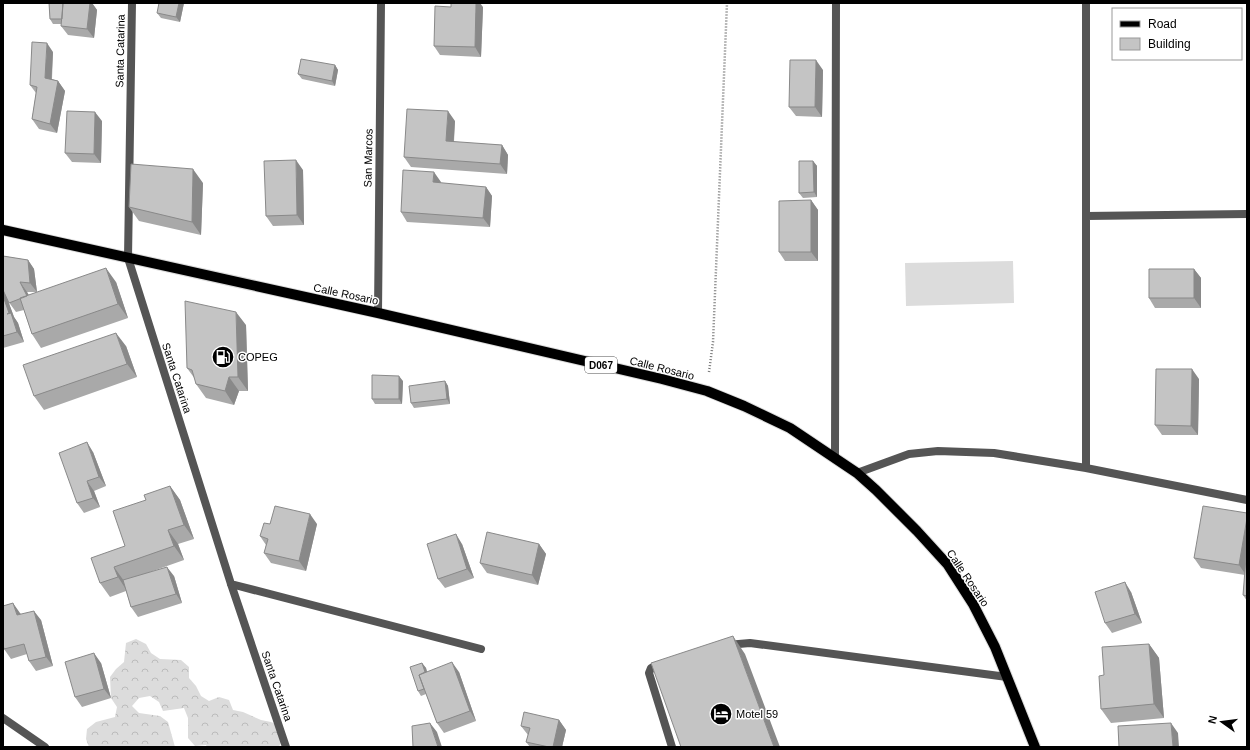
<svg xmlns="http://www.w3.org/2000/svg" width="1250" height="750" viewBox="0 0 1250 750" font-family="Helvetica,sans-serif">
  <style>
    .grass { fill: #dcdcdc }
    .forest { fill: url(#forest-crowns) }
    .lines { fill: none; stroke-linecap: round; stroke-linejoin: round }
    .primary-casing { stroke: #dbdbdb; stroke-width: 12 }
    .path { stroke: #777; stroke-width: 2.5; stroke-dasharray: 1 2; stroke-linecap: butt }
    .minor { stroke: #555; stroke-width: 8 }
    .primary { stroke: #000; stroke-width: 10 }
    .wall { fill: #a9a9a9 }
    .shaded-wall { fill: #898989 }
    .building { fill: #c4c4c4; stroke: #898989 }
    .labels { text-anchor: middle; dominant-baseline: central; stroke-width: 3; stroke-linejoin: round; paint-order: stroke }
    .shield { fill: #fff; stroke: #4c4c4c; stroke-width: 1 }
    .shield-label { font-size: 10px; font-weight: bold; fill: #000 }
    .street-label { font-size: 11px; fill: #000; stroke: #fff }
    .poi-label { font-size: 11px; fill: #000; stroke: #fff; text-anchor: start }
  </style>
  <defs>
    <pattern id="forest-crowns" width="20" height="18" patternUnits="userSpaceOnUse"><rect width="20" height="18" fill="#dcdcdc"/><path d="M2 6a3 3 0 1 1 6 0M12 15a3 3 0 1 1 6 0" fill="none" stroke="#bbb"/></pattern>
  </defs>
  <rect width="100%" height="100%" fill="#fff"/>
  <!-- grass -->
  <path class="grass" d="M1013,261L1014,303L906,306L905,263Z"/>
  <!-- forest -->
  <path class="forest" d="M136,639L146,644L151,653L160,659L181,660L189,667V678L196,686L201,696L209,701L219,697L229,700L233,710L243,712L261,720L271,722L280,726L283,737L279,747H207L206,745L195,746L188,738V718L184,708L163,711L159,702L150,696L139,698L132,706L139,713L160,716L168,722L175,747H89L86,739L87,729L96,722L115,717L117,707L111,698L110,677L116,669L124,662L126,643Z"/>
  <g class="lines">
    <!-- primary casing -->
    <g class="primary-casing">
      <path id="primary" d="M3,230L378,313L662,379L707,391L744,406L790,428L857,473L876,490L917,531L948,565L973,604L995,647L1035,747"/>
    </g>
    <!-- path -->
    <path class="path" d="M709,372L713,342L727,3"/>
    <!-- minor -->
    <path class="minor" d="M132,3L128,258L231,584L286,747
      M1086,3V468
      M1086,216L1247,214
      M378,313L381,3
      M835,457L836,3
      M857,473L909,454L938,451L994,453L1086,468L1247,500
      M231,584L481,649
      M727,645L750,643L1007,677
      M662,664L651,668L649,673L672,747
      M3,718L45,747"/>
    <!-- primary -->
    <use href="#primary" class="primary"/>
  </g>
  <!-- wall -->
  <path class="wall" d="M49,3H92L97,10L94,38L68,35L61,26V24H53L50,19Z
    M184,3L180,22L161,18L157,13Z
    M483,7L481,57L440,55L434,46Z
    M53,52L52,79L58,81L65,91L57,133L39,129L32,119L36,93L30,85Z
    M335,65L338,70L335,86L302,79L298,74Z
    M823,70L822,117L796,116L789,107Z
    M102,121L101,163L72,162L65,153Z
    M455,121L454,142L502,145L508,155L507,174L411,167L404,157Z
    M813,161L817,166V197L803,198L799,193Z
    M303,170L304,225L273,226L266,216Z
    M441,182L440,183L486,187L492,196L490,227L407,222L401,212Z
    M203,183L201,235L139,221L129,207Z
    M811,200L818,210V261H785L779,252Z
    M3,256L28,260L34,269L37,292H27L29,295L116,282L128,318L41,348L32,334L24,310L16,312L8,301L14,317L18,323L24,342L3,348Z
    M1194,269L1201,278V308H1155L1149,298Z
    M246,325L248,391H239L234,405L206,398L196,384L195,379L187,368Z
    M126,346L137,377L44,410L34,396Z
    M1199,379L1198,435H1162L1155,425Z
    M403,381L402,404H375L372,399Z
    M445,381L448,386L450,404L414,408L411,403Z
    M93,452L106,486L94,491L100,507L84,513L77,503Z
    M170,486L180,500L194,539L178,544L184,560L150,572L174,576L182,603L138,617L131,607L126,591L110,597L100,583L125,546L146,500Z
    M1247,513V601L1243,595L1245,575L1201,568L1194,558Z
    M270,524H317L306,571L271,563L264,553L266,545L260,536Z
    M462,544L474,578L445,588L438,579Z
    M539,544L546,554L538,585L487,573L480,563Z
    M1131,592L1142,623L1112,633L1105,623Z
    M20,613L21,614L41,620L53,666L36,671L29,661L27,654L11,659L4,649Z
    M1149,644L1159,658L1164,718L1111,723L1101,709L1104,675Z
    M101,663L111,698L82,707L75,697Z
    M422,663L426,668L427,672H459L476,721L444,733L437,723L426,694L421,696L418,691Z
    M559,720L566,730L562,747H530L526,742L528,735L521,726Z"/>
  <!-- shaded-wall -->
  <path class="shaded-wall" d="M90,3H92L97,10L94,38L87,29Z
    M179,3H184L180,22L176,17Z
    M476,3H480L483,7L481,57L475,47Z
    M47,43L53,52L51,87L45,78Z
    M816,60L823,70L822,117L815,107Z
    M335,65L338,70L335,86L332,81Z
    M58,81L65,91L57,133L50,124Z
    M448,111L455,121L453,151L446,141Z
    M95,112L102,121L101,163L94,154Z
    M502,145L508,155L507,174L500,164Z
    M296,160L303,170L304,225L297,215Z
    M813,161L817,166V197L814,192Z
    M193,169L203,183L201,235L192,222Z
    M434,172L441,182L440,192L433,182Z
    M486,187L492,196L490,227L483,218Z
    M811,200L818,210V261L811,252Z
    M28,260L34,269L37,292L30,283Z
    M106,268L116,282L128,318L118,304Z
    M1194,269L1201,278V308L1194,298Z
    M20,282L27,292L34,306L27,296Z
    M3,287L14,317L18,323L24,342L17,332L13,318L9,313L3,296Z
    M236,312L246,325L248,391L238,377Z
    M116,333L126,346L137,377L127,364Z
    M1192,369L1199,379L1198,435L1191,426Z
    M399,376L403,381L402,404L399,399Z
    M229,377L239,391L234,405L225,391Z
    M445,381L448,386L450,404L447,399Z
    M87,442L93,452L106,486L99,477Z
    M87,481L94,491L100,507L93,498Z
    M170,486L180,500L194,539L184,525Z
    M310,514L317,524L306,571L299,561Z
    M1247,518V566L1246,575L1239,565Z
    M168,530L178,544L184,560L174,546Z
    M456,534L462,544L474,578L467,569Z
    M539,544L546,554L538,585L532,575Z
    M114,567L124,581L127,591L118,577Z
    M167,567L174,576L182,603L176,594Z
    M1125,582L1131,592L1142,623L1135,614Z
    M13,603L20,613L24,625L17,615Z
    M34,611L41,620L53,666L46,657Z
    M733,636L745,654L780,747H774Z
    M1149,644L1159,658L1164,718L1154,704Z
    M94,653L101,663L111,698L104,689Z
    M452,662L459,672L476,721L470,711Z
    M422,663L426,668L430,683L426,678Z
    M559,720L566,730L562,747H553Z
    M430,723L437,732L442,747H438Z
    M1171,723L1178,733L1179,747H1173Z"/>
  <!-- building -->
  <path class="building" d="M49,3H63L62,19H50Z
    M63,3H90L87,29L61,26Z
    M159,3H179L176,17L157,13Z
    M451,3H476L475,47L434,46L435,6L451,7Z
    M32,42L47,43L45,78L58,81L50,124L32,119L37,87L30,85Z
    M301,59L335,65L332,81L298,74Z
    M790,60H816L815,107H789Z
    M407,109L448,111L446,141L502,145L500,164L404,157Z
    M67,111L95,112L94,154L65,153Z
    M296,160L297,215L266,216L264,161Z
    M799,161H813L814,192L799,193Z
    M131,164L193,169L192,222L129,207Z
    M403,170L434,172L433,182L486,187L483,218L401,212Z
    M811,200V252H779V201Z
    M3,256L28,260L30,283L20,282L27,296L9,303L3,290Z
    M106,268L118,304L32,334L20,298Z
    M1149,269H1194V298H1149Z
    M3,296L9,313L7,314L11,313L17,332L3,336Z
    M185,301L236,312L238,377H229L225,391L196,384L192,370L187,368Z
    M116,333L127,364L34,396L23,365Z
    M1156,369H1192L1191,426L1155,425Z
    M372,375L399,376V399H372Z
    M445,381L447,399L411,403L409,386Z
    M87,442L99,477L87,481L93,498L77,503L59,453Z
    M170,486L184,525L168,530L174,546L114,567L118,577L100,583L91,558L125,546L113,511L146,500L144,495Z
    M275,506L310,514L299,561L264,553L268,539L260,536L264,523L270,524Z
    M1203,506L1247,513V518L1239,565L1194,558Z
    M487,532L539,544L532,575L480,563Z
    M456,534L467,569L438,579L427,544Z
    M1247,545V596L1243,595Z
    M167,567L176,594L131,607L123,580Z
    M1125,582L1135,614L1105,623L1095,592Z
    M13,603L17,615L34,611L46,657L29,661L24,644L4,649L3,645V606Z
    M733,636L774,747H681L651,663Z
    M1149,644L1154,704L1101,709L1099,676L1104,675L1102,647Z
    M94,653L104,689L75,697L65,662Z
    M452,662L470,711L437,723L419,675Z
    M422,663L425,672L419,675L424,689L418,691L410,667Z
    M524,712L559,720L553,747H549L526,742L530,728L521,726Z
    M430,723L438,747H413L412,726Z
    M1171,723L1173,747H1119L1118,726Z"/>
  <!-- icons -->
  <defs>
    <g id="fuel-disc" transform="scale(1.15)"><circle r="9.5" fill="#000" stroke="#fff"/><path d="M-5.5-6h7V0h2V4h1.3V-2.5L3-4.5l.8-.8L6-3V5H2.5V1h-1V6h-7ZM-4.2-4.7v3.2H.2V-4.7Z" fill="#fff"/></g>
    <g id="hotel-disc" transform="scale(1.15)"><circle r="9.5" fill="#000" stroke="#fff"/><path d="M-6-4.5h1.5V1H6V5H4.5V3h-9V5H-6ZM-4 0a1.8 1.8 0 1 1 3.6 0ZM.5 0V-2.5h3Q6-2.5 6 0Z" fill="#fff"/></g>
  </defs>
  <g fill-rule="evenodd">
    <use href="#fuel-disc" x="223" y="357"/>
    <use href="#hotel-disc" x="721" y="714"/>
  </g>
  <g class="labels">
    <!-- shield labels -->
    <rect class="shield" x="585" y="357" width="32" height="16" rx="3"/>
    <g class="shield-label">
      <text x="601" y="365">D067</text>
    </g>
    <!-- street labels -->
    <g class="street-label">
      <text transform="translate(120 51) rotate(-89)">Santa Catarina</text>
      <text transform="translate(368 158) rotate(-89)">San Marcos</text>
      <text transform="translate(346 294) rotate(12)">Calle Rosario</text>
      <text transform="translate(662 368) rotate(14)">Calle Rosario</text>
      <text transform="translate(177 378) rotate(72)">Santa Catarina</text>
      <text transform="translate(968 578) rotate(56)">Calle Rosario</text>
      <text transform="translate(277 686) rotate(71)">Santa Catarina</text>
    </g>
    <!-- poi labels -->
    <g class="poi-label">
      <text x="238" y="357">COPEG</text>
      <text x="736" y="714">Motel 59</text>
    </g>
  </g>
  <!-- border -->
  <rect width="1250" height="750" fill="none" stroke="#000000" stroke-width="8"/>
  <!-- legend -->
  <rect x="1112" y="8" width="130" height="52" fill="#ffffff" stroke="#999999"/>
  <rect x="1120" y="21" width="20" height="6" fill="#000000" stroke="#999999"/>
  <text x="1148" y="28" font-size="12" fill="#000000">Road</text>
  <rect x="1120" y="38" width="20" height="12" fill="#c4c4c4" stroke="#999999"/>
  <text x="1148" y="48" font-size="12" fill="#000000">Building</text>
  <!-- north arrow -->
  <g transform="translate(1222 722) rotate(284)" stroke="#ffffff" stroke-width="3" paint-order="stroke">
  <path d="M0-3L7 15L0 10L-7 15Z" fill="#000000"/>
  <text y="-6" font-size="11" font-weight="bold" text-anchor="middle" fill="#000000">N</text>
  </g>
</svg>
